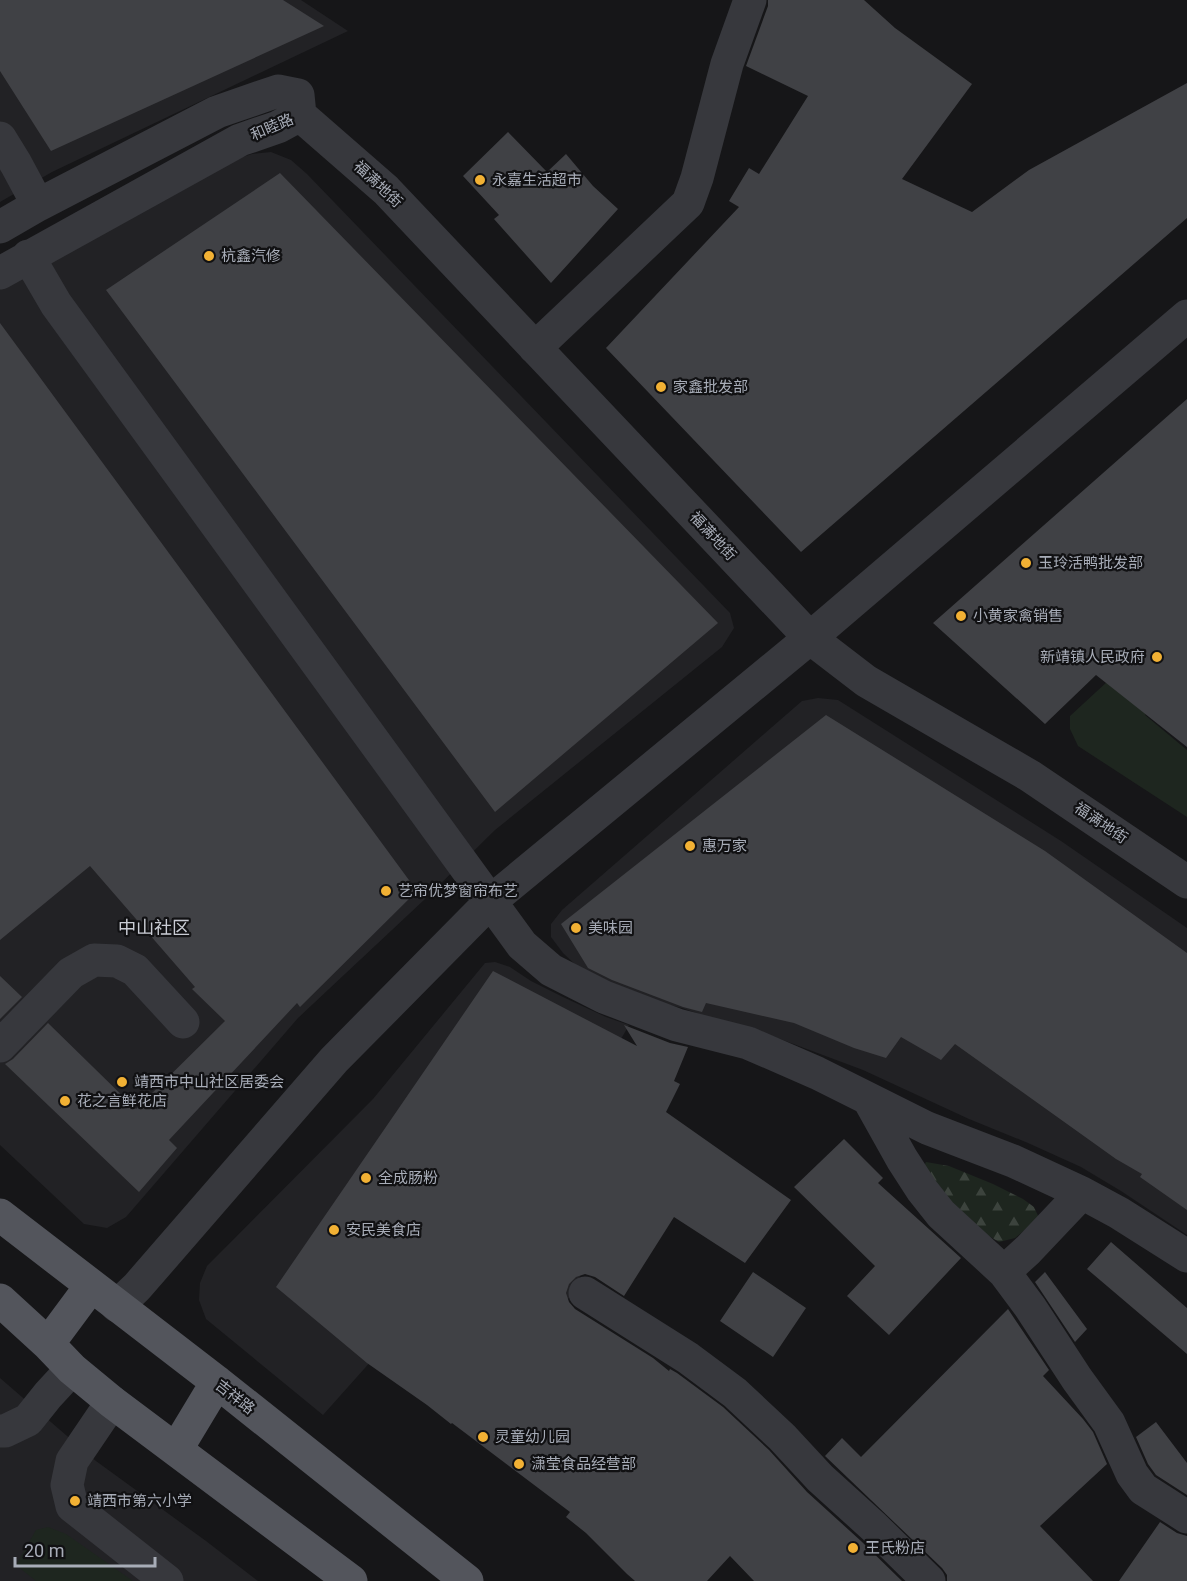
<svg xmlns="http://www.w3.org/2000/svg" width="1187" height="1581" viewBox="0 0 1187 1581" font-family="Roboto,'Noto Sans SC',sans-serif">
  <style>
    .built { fill: #222225 }
    .grass { fill: #1e261f }
    .forest { fill: url(#forest-firs) }
    .building { fill: #404145 }
    .lines { fill: none; stroke-linecap: round; stroke-linejoin: round }
    .minor { stroke: #37383d; stroke-width: 33 }
    .major { stroke: #53555c; stroke-width: 33 }
    .poi-dot { fill: #f2b134; stroke: #111113; stroke-width: 2 }
    .labels { text-anchor: middle; dominant-baseline: central; stroke-width: 4.5; stroke-linejoin: round; paint-order: stroke }
    .street-label { font-size: 15px; fill: #a8adb8; stroke: #111113 }
    .poi-label { font-size: 15px; fill: #a8adb8; stroke: #111113; text-anchor: start }
    .quarter-label { font-size: 18px; fill: #c9ccd4; stroke: #111113 }
  </style>
  <defs>
    <pattern id="forest-firs" width="22" height="20" patternUnits="userSpaceOnUse" patternTransform="scale(1.5)"><rect width="22" height="20" fill="#1e261f"/><path d="M5 1l3.5 6h-7zM16 11l3.5 6h-7z" fill="#3c433d"/></pattern>
  </defs>
  <rect width="100%" height="100%" fill="#161618"/>
  <!-- built -->
  <path class="built" d="M0,0H301L348,31L52,172L0,202Z
    M271,152L291,160L307,174L730,613L734,628L722,647L495,830L424,900L298,1018L126,1217L107,1228L84,1224L0,1145V289L230,161L252,154Z
    M818,698L838,700L1061,841L1187,928V1235L1121,1191L1081,1167L1028,1143L969,1119L863,1070L772,1036L719,1021L682,1008L648,1000L581,970L563,953L551,937V924L562,910L802,701Z
    M495,962L510,967L531,981L563,997L606,1017L629,1025L604,1069L582,1272L570,1297L520,1345L439,1285L323,1415L206,1319L199,1300L200,1283L207,1266L373,1099L485,963Z
    M0,1378L96,1461L206,1541L258,1581H0Z"/>
  <!-- grass -->
  <path class="grass" d="M1187,608L1153,704L1145,715L1187,750V817L1078,746L1070,729V716Z
    M48,1527L66,1534L133,1581H36L16,1565L36,1530Z"/>
  <!-- forest -->
  <path class="forest" d="M926,1162L949,1166L993,1184L1023,1199L1034,1207L1039,1218L1015,1238L999,1242L976,1228L952,1208L923,1169Z"/>
  <!-- building -->
  <path class="building" d="M0,0H283L324,26L51,151L0,71Z
    M768,0H864L895,28L972,84L902,179L972,212L1029,170L1187,83V218L801,552L606,348L739,207L729,201L749,168L759,174L808,96L746,66L768,6Z
    M508,132L547,172L566,154L593,186L618,209L551,283L494,219L499,215L463,176Z
    M280,173L718,623L495,812L106,290Z
    M0,323L417,891L300,1007L297,1003L169,1140L177,1148L139,1192L5,1064L13,1059L48,1023L136,1109L225,1021L192,989L195,987L90,866L0,940Z
    M1187,399V747L1096,675L1045,724L933,623Z
    M826,715L1045,851L1187,953V1210L1140,1177L1142,1174L1116,1159L955,1044L941,1060L901,1037L886,1058L854,1048L794,1023L706,1003L702,1012L683,1007L612,980L588,968L561,924Z
    M493,971L637,1046L624,1025L670,1043L688,1047L674,1081L680,1084L666,1112L791,1200L745,1263L674,1217L624,1296L595,1277L585,1274L576,1277L569,1284L566,1293L569,1302L575,1309L653,1358L669,1371L670,1369L677,1373L723,1407L769,1450L807,1492L861,1541L902,1581H754L730,1556L707,1581H635L627,1574L586,1533L566,1517L570,1512L452,1423L451,1424L427,1405L367,1363L276,1287Z
    M0,976L22,997L0,1019Z
    M844,1139L883,1178L878,1183L961,1258L889,1335L847,1296L875,1266L794,1187Z
    M1111,1242L1187,1308V1354L1087,1269Z
    M753,1272L806,1308L773,1357L720,1321Z
    M1045,1272L1087,1329L1075,1342L1035,1282Z
    M1008,1309L1049,1370L1043,1376L1083,1419L1093,1432L1107,1464L1040,1526L1093,1581H947V1575L942,1568L825,1456L842,1438L861,1457Z
    M1156,1422L1187,1463V1495L1156,1475L1148,1464L1136,1437Z
    M1160,1522L1177,1533L1187,1536V1581H1119Z"/>
  <g class="lines">
    <!-- minor -->
    <path class="minor" d="M300,115L386,190L810,638L866,681L1030,776L1187,882
      M0,138L16,164L38,205
      M0,227L38,205L217,112L278,91L298,95L300,115L278,127L240,140L0,273
      M28,256L56,304L522,945L551,970L604,997L677,1025L748,1043L817,1073L927,1128L1013,1161L1082,1193L1119,1213L1187,1256
      M535,348L688,203L697,178L727,64L750,0
      M0,1046L71,973L94,960L117,961L135,970L183,1022
      M869,1100L902,1159L922,1190L941,1214L1004,1272L1030,1307L1077,1379L1109,1423L1132,1474L1143,1489L1187,1517
      M1004,1272L1028,1250L1082,1193
      M585,1293L688,1358L735,1393L782,1437L820,1478L874,1527L929,1581
      M117,1306L137,1287L334,1060L491,901L810,638L1187,316
      M112,1402L72,1461L67,1485L72,1506L167,1581
      M0,1431H5L28,1420L48,1395L72,1369"/>
    <!-- major -->
    <path class="major" d="M0,1215L217,1382L467,1581
      M0,1300L48,1344L72,1369L112,1402L351,1581
      M48,1344L91,1286
      M176,1450L217,1382"/>
  </g>
  <!-- markers -->
  <g class="poi-dot">
    <circle cx="480" cy="180" r="6"/>
    <circle cx="209" cy="256" r="6"/>
    <circle cx="661" cy="387" r="6"/>
    <circle cx="1026" cy="563" r="6"/>
    <circle cx="961" cy="616" r="6"/>
    <circle cx="1157" cy="657" r="6"/>
    <circle cx="690" cy="846" r="6"/>
    <circle cx="386" cy="891" r="6"/>
    <circle cx="576" cy="928" r="6"/>
    <circle cx="122" cy="1082" r="6"/>
    <circle cx="65" cy="1101" r="6"/>
    <circle cx="366" cy="1178" r="6"/>
    <circle cx="334" cy="1230" r="6"/>
    <circle cx="483" cy="1437" r="6"/>
    <circle cx="519" cy="1464" r="6"/>
    <circle cx="75" cy="1501" r="6"/>
    <circle cx="853" cy="1548" r="6"/>
  </g>
  <g class="labels">
    <!-- street labels -->
    <g class="street-label">
      <text transform="translate(272 127) rotate(-23)">和睦路</text>
      <text transform="translate(378 184) rotate(43)">福满地街</text>
      <text transform="translate(713 536) rotate(47)">福满地街</text>
      <text transform="translate(1101 823) rotate(34)">福满地街</text>
      <text transform="translate(235 1397) rotate(38)">吉祥路</text>
    </g>
    <!-- poi labels -->
    <g class="poi-label">
      <text x="492" y="180">永嘉生活超市</text>
      <text x="221" y="256">杭鑫汽修</text>
      <text x="673" y="387">家鑫批发部</text>
      <text x="1038" y="563">玉玲活鸭批发部</text>
      <text x="973" y="616">小黄家禽销售</text>
      <text x="1145" y="657" text-anchor="end">新靖镇人民政府</text>
      <text x="702" y="846">惠万家</text>
      <text x="398" y="891">艺帘优梦窗帘布艺</text>
      <text x="588" y="928">美味园</text>
      <text x="134" y="1082">靖西市中山社区居委会</text>
      <text x="77" y="1101">花之言鲜花店</text>
      <text x="378" y="1178">全成肠粉</text>
      <text x="346" y="1230">安民美食店</text>
      <text x="495" y="1437">灵童幼儿园</text>
      <text x="531" y="1464">潇莹食品经营部</text>
      <text x="87" y="1501">靖西市第六小学</text>
      <text x="865" y="1548">王氏粉店</text>
    </g>
    <!-- quarter labels -->
    <g class="quarter-label">
      <text x="154" y="927">中山社区</text>
    </g>
  </g>
  <!-- scale -->
  <path d="M15 1557v9h140v-9" fill="none" stroke="#a8adb8" stroke-width="3"/>
  <text x="24" y="1557" font-size="18" fill="#a8adb8" stroke="#111113" stroke-width="4.5" paint-order="stroke">20 m</text>
</svg>
